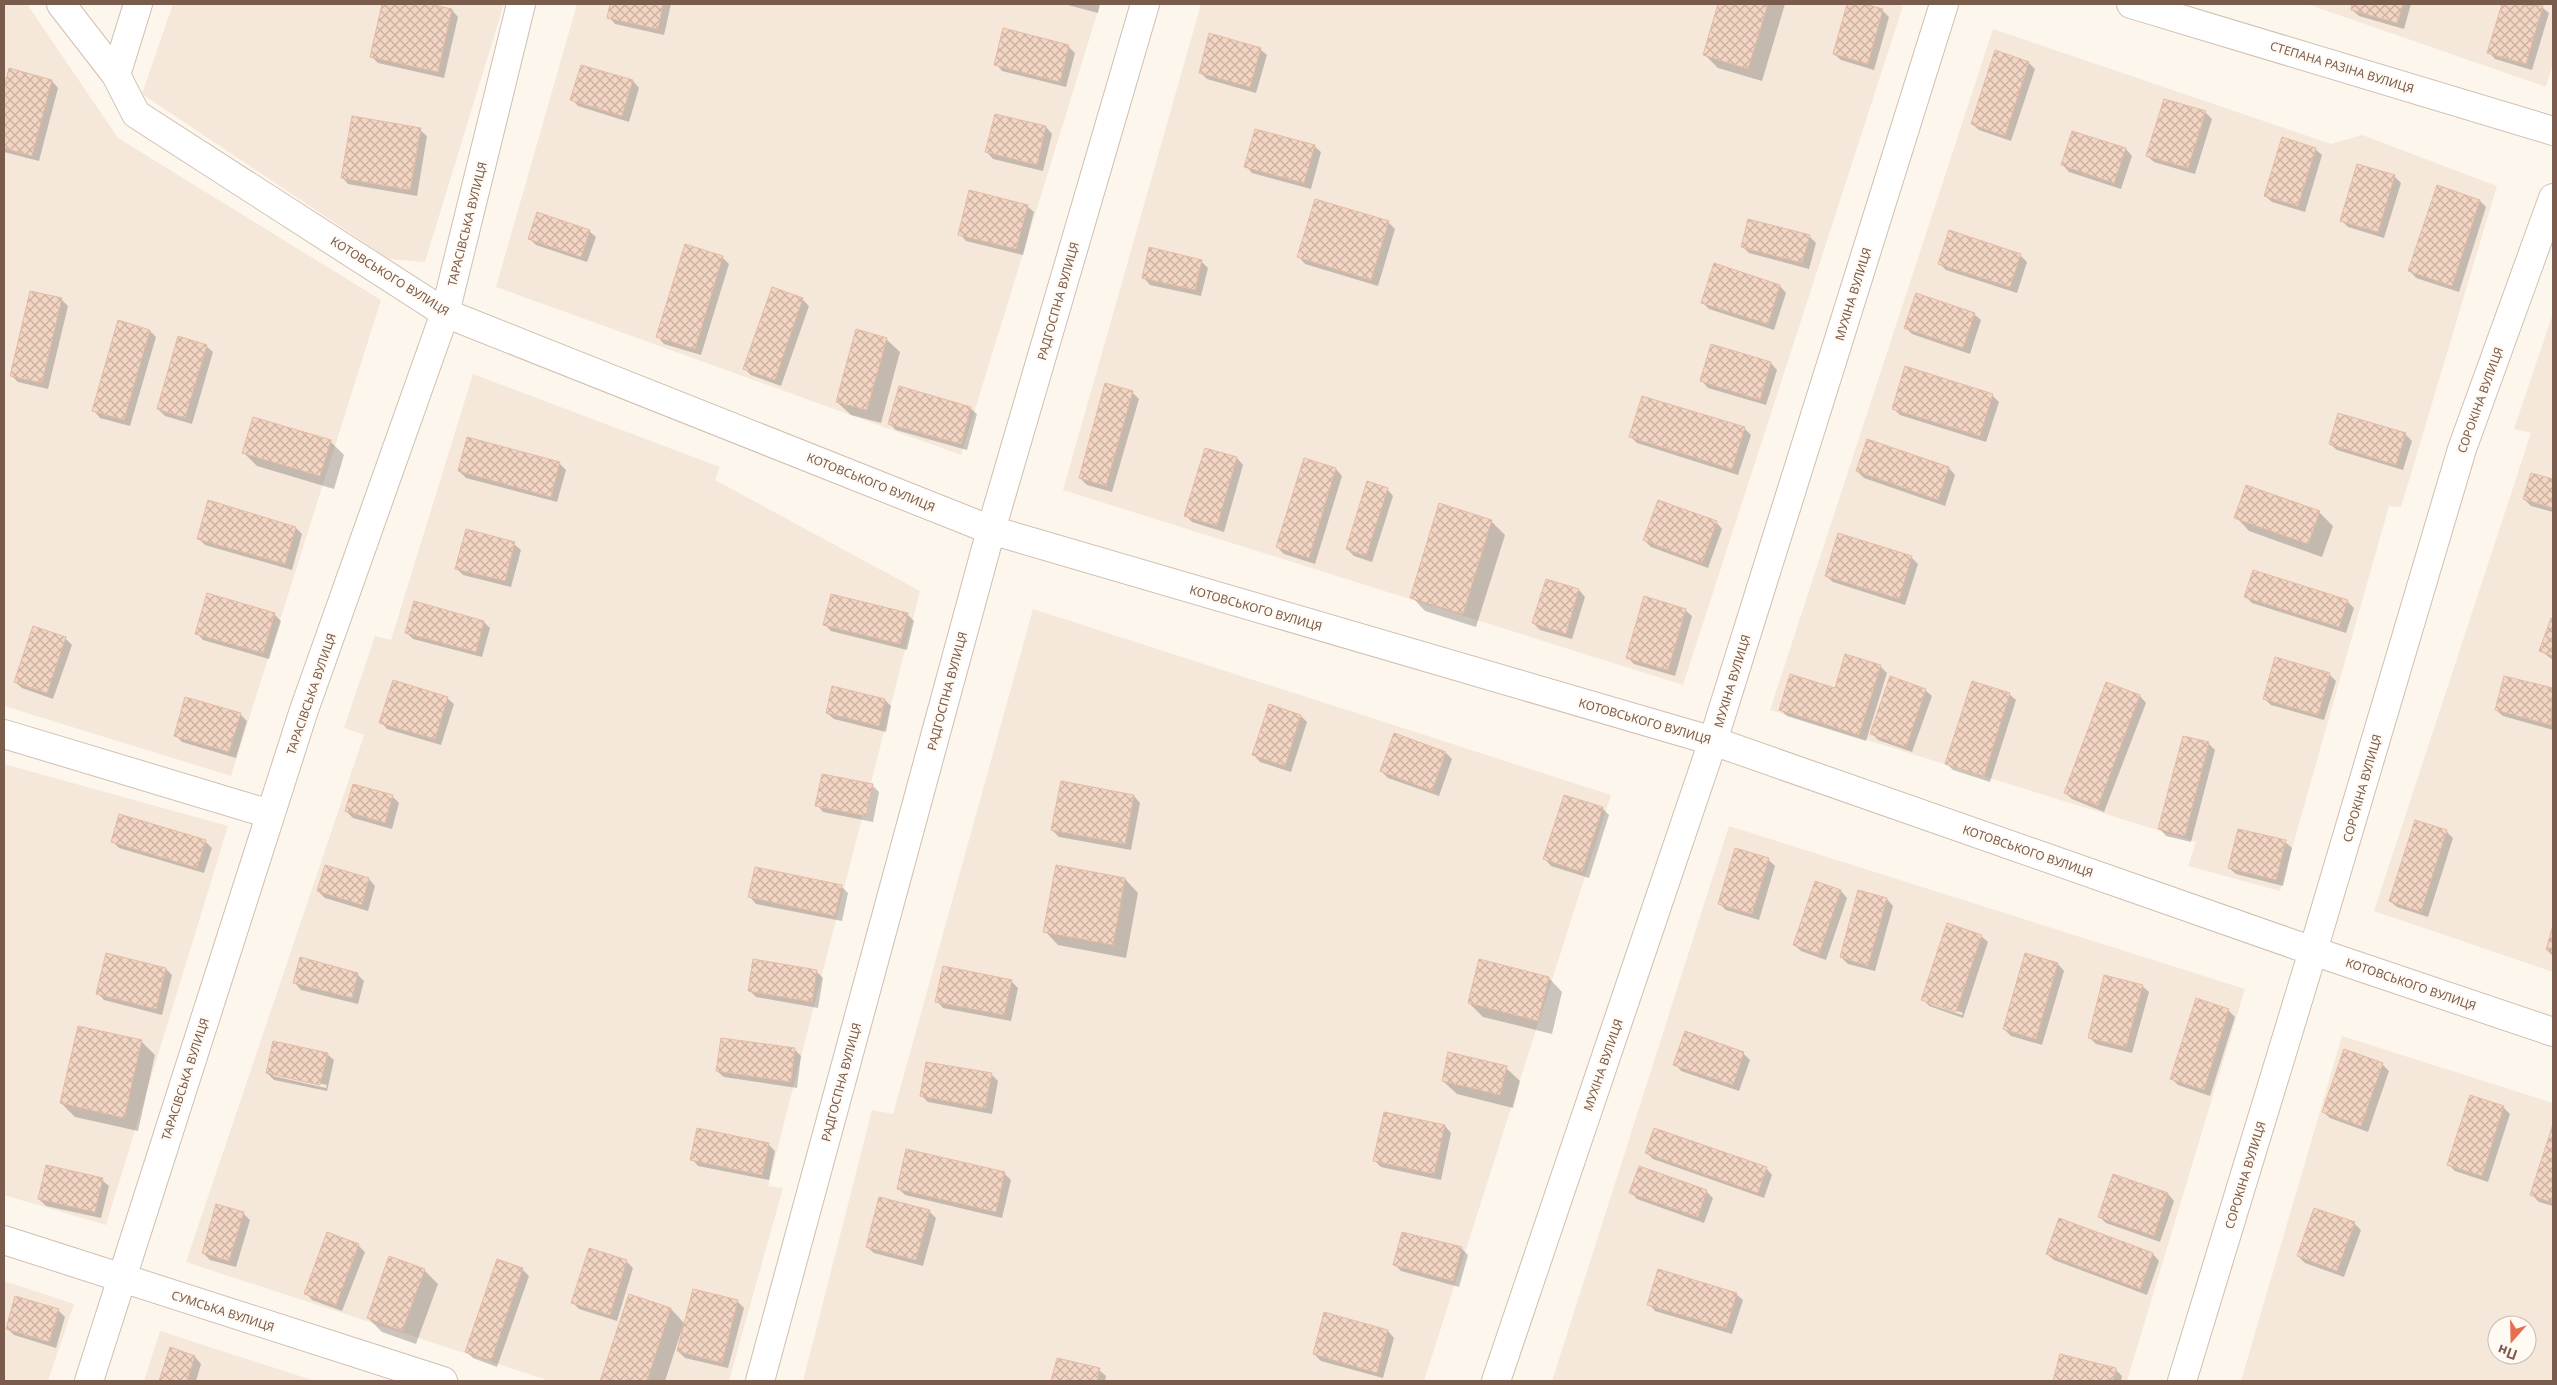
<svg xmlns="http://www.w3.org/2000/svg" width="2557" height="1385" viewBox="0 0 2557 1385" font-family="'Noto Sans',sans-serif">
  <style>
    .residential { fill: #f5e8da; fill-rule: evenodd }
    .shadow { fill: #0003; fill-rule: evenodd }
    .building { fill: url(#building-cross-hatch); stroke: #e6bba3 }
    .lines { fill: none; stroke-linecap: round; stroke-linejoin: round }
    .street-casing { stroke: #d1beb0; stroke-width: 30 }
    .street { stroke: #fff; stroke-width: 28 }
    .labels { text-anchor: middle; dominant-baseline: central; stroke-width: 4.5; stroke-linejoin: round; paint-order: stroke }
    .street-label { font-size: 12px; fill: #7a5c4d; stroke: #fffaf3 }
  </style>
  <defs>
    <pattern id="building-cross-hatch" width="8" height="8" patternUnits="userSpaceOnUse" patternTransform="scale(1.25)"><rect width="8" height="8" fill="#f3d5c3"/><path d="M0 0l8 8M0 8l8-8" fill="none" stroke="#cab0a1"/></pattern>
  </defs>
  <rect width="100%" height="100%" fill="#fdf6ec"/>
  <!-- residential -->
  <path class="residential" d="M4,4H27L118,138L381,300L231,776L4,706Z
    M173,4H504L425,262L389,259L142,94Z
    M577,4H1100L961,455L496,287Z
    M1201,4H1897L1903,6L1683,685L1063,490Z
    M2307,4H2553V63L2546,87Z
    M1993,29L2331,144L2362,135L2497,186L2401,507L2389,506L2280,891L2188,866L2196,842L1770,710Z
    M2553,313V972L2374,911L2531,433L2514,429Z
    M473,374L720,467L715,480L920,591L768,1186L783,1188L729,1381H550L186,1262L364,735L344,728L375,636L391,640Z
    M1033,609L1611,795L1424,1381H803L872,1110L893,1114Z
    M4,764L228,826L106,1225L4,1195Z
    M1729,826L2245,989L2127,1381H1552Z
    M2342,1036L2553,1103V1381H2241ZM2497,1325H2527V1355H2497Z
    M4,1281L74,1304L48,1381H4Z
    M160,1331L315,1381H144Z"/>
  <!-- shadow -->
  <path class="shadow" d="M383,4H422L452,10L458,17L444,78L378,63L371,56Z
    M612,4H671L664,35L615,24L609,17Z
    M1064,4H1100L1098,13Z
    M1719,4H1785L1762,81L1718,68L1704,54Z
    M1848,4H1859L1882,10L1889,17L1874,70L1841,60L1834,54Z
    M2354,4H2411L2404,29L2359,16L2352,10Z
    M2503,4H2532L2542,7L2549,13L2532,70L2495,59L2489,52Z
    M1068,46L1075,53L1066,87L1002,71L996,64Z
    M1260,49L1267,55L1256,93L1207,79L1200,72Z
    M2029,63L2035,69L2011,141L1979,130L1972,124Z
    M582,66L633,81L639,88L629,122L578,106L572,99Z
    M10,70L52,81L58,88L39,161L4,152V93Z
    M2205,112L2212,119L2195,174L2154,162L2147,156Z
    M1046,127L1052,134L1043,171L993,159L987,152Z
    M420,130L427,136L417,196L348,184L342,177Z
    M1314,146L1321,152L1311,189L1252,173L1246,166Z
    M2126,149L2132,156L2121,189L2069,172L2063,165Z
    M2315,149L2322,155L2305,212L2272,202L2265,196Z
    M2394,176L2401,183L2384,238L2348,227L2341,220Z
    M2480,201L2486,207L2459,292L2416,278L2410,271Z
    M1027,206L1034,212L1023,255L966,241L960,234Z
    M1388,222L1395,229L1378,286L1305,264L1299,257Z
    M589,231L596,237L587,262L536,245L529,238Z
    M1809,236L1816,243L1809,269L1749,253L1742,246Z
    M2020,255L2027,262L2017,293L1946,270L1939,263Z
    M722,257L729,264L701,355L664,344L658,337Z
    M1201,261L1208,268L1201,296L1150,285L1144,278Z
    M1714,265L1780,286L1786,293L1774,330L1709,309L1702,302Z
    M61,299L68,306L48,389L18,382L11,375Z
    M802,299L809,306L781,386L751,375L745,369Z
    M1974,314L1981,320L1970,354L1912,334L1906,328Z
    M150,331L156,337L130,426L100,418L94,411Z
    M886,339L900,352L881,423L851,415L837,402Z
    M206,346L213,352L192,424L165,416L158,409Z
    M1771,363L1777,370L1766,405L1708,388L1702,381Z
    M1132,392L1139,399L1112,492L1087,485L1080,478Z
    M1992,395L1999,402L1986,442L1900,415L1893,408Z
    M970,408L977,414L967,450L896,430L889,423Z
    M1744,428L1751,435L1738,475L1637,443L1631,437Z
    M2405,434L2412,441L2403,470L2337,450L2330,444Z
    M1868,440L1949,468L1955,475L1945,506L1864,478L1857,471Z
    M330,441L344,455L334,489L257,466L244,453Z
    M1205,449L1237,458L1243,465L1224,532L1192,522L1186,516Z
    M1305,460L1336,469L1342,476L1315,564L1284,554L1277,547Z
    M559,463L566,470L557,502L466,478L459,471Z
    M2532,474L2553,480V512L2531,506L2524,499Z
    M1387,489L1393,496L1372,562L1354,556L1347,549Z
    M2319,512L2333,526L2322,557L2249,531L2236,517Z
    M1491,521L1505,535L1476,627L1425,611L1412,597Z
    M1716,522L1722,529L1708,568L1651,547L1644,540Z
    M296,528L302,534L292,570L205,545L198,538Z
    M514,544L521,550L511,587L463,575L456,568Z
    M1911,557L1918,564L1905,605L1833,582L1826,576Z
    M1546,580L1579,590L1585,597L1572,639L1540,630L1533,623Z
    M2246,597L2347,601L2354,608L2346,633L2252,603Z
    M1685,610L1692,616L1675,676L1634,664L1627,657Z
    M274,614L281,621L269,659L203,640L197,633Z
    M907,614L914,621L907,650L831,631L824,624Z
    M2551,619L2553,620V660L2541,651Z
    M484,622L490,628L482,657L413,639L407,633Z
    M65,638L72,645L53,699L22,688L15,682Z
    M1880,666L1887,673L1866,741L1787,716L1780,709L1835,690Z
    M2329,674L2336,681L2324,720L2271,705L2264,698Z
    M2504,677L2553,690V730L2503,716L2496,710Z
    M2107,684L2140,696L2146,703L2104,812L2072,799L2065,793Z
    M833,687L885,700L891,706L886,732L834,719L827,713Z
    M1925,690L1932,696L1912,752L1878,740L1872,733Z
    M2009,694L2016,700L1990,782L1953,770L1947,764Z
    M447,698L454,704L441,745L387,729L381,722Z
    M240,714L247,721L236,758L182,742L176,736Z
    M1301,716L1307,722L1291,772L1260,762L1254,755Z
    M2209,744L2215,750L2191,842L2166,836L2160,829Z
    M1446,753L1452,759L1439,796L1388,778L1381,771Z
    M872,785L879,792L873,822L823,812L817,805Z
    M392,796L399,803L392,829L353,818L346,811Z
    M1134,796L1140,803L1131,850L1059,837L1052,830Z
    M1565,796L1603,809L1609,815L1589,878L1551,866L1545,859Z
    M2416,822L2447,832L2453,838L2428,917L2397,907L2390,901Z
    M112,841H205L212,848L204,873L119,848Z
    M2285,842L2292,848L2283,886L2236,874L2229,868Z
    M1768,859L1775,866L1759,920L1726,910L1719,903Z
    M326,867L369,879L375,886L368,911L325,898L318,891Z
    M1125,879L1138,893L1126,958L1058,945L1045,931Z
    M841,886L848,893L842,921L756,904L750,897Z
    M1841,891L1847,898L1826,960L1801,951L1794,945Z
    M1887,899L1893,906L1875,971L1848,964L1841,957Z
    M2553,929V956L2547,950Z
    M1981,936L1988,942L1963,1018L1929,1006L1923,999ZM1929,1001L1963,1013L1962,1015L1929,1004Z
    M2058,964L2064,971L2042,1045L2011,1036L2004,1029Z
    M166,969L172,975L162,1015L104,1000L98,993Z
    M816,971L823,978L818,1008L756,997L749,990Z
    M357,974L364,981L358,1004L301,990L295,983Z
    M1549,978L1562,992L1552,1034L1483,1017L1469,1003Z
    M1011,981L1018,988L1011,1021L943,1008L937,1001Z
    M2142,986L2149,992L2132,1053L2096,1044L2089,1037Z
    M2228,1010L2235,1017L2210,1096L2178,1085L2172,1079Z
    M79,1027L142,1042L155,1055L138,1131L75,1117L61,1103Z
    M795,1050L801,1056L797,1088L724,1077L717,1071Z
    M1743,1053L1750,1060L1739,1091L1681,1071L1675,1064Z
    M327,1054L334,1060L327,1091L274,1080L267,1073ZM273,1074L327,1085L326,1088L273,1076Z
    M2382,1064L2389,1071L2368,1132L2330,1118L2323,1112Z
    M1506,1068L1520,1081L1513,1108L1457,1094L1443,1081Z
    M991,1074L998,1081L992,1114L928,1102L921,1095Z
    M2471,1097L2504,1108L2510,1114L2488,1182L2455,1171L2448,1164Z
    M1445,1126L1451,1133L1441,1180L1381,1167L1375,1161Z
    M2553,1128V1206L2539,1202L2532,1195Z
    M768,1144L775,1151L769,1180L698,1166L692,1159Z
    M1646,1152L1766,1168L1772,1175L1764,1198L1653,1159Z
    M1640,1167L1707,1192L1713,1198L1704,1223L1637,1199L1631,1192Z
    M1004,1173L1011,1180L1002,1218L905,1195L898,1188Z
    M2114,1175L2168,1194L2174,1201L2160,1242L2106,1223L2100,1217Z
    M102,1180L109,1186L101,1218L46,1206L39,1199Z
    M929,1211L936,1218L923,1266L874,1253L867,1247Z
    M243,1213L250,1220L236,1267L210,1260L203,1253Z
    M2354,1223L2361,1230L2344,1277L2305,1263L2298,1256Z
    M358,1245L365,1252L342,1311L312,1300L306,1293Z
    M1461,1248L1468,1255L1459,1287L1401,1271L1394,1264Z
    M2047,1254H2153L2159,1261L2147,1295L2054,1260Z
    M626,1261L633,1268L617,1321L579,1309L573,1303Z
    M522,1269L529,1276L497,1367L473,1358L467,1352Z
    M424,1270L438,1284L416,1344L382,1332L368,1318Z
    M1736,1294L1743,1300L1732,1334L1655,1311L1649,1304Z
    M630,1296L671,1309L685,1324L737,1301L744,1308L728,1368L685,1358L678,1351L683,1333L681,1332L665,1381H601Z
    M58,1310L65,1317L56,1348L14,1335L7,1328Z
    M1388,1331L1394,1338L1383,1378L1321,1361L1314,1354Z
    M171,1349L195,1357L201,1364L196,1381H160Z
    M2061,1355L2116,1370L2122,1376L2121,1381H2054Z
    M1058,1359L1099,1370L1106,1376L1105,1381H1053Z"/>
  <!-- building -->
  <path class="building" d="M382,4H428L452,9L438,72L370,57Z
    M610,4H663L658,29L607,18Z
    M1718,4H1768L1748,69L1703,55Z
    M1847,4H1864L1883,9L1868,64L1833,54Z
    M2352,4H2403L2397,23L2351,10Z
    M2502,4L2543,6L2526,64L2487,53Z
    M1003,28L1069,45L1060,82L994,65Z
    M1209,33L1261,48L1250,87L1199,73Z
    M1995,50L2029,62L2005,136L1971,124Z
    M581,65L633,80L622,116L570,100Z
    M9,68L52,80L32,156L4,148V88Z
    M2164,99L2206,111L2188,168L2146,156Z
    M995,114L1046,126L1037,165L985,152Z
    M352,116L421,128L410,190L341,178Z
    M1255,129L1315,145L1304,183L1244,167Z
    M2072,131L2126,148L2114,183L2061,165Z
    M2282,137L2316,148L2298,206L2264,196Z
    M2357,164L2395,175L2378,232L2340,221Z
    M2437,185L2480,200L2452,286L2408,271Z
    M969,190L1028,205L1016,249L958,235Z
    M1315,199L1389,221L1371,280L1297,257Z
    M537,212L590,230L581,257L528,239Z
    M1748,219L1810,235L1802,263L1741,247Z
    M1949,230L2021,254L2010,287L1938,264Z
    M685,244L723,256L695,349L656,337Z
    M1149,247L1202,260L1195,290L1142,278Z
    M1714,263L1780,285L1768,324L1701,303Z
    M772,287L803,298L775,380L743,369Z
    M30,291L62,298L42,383L10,376Z
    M1916,293L1975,313L1963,348L1904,328Z
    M118,320L150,330L124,420L92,411Z
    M856,329L887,338L867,410L836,402Z
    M178,336L207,345L185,418L157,409Z
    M1711,344L1771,362L1760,400L1700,381Z
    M1905,366L1993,394L1980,436L1892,409Z
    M1105,383L1133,391L1106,486L1079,478Z
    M899,386L971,407L961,444L888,424Z
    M1642,396L1745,427L1732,469L1629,437Z
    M2338,413L2406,433L2396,465L2329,444Z
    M253,417L331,440L320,476L242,453Z
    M467,437L560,462L551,497L458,471Z
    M1867,439L1949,467L1938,500L1856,471Z
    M1205,448L1237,457L1217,526L1184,516Z
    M1304,458L1336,468L1309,558L1276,547Z
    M2531,473L2553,479V508L2523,499Z
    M1367,481L1388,488L1366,556L1346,549Z
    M2246,485L2320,511L2308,544L2234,518Z
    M208,500L296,527L285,564L197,539Z
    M1658,500L1717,521L1702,563L1643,540Z
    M1439,503L1492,520L1463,614L1410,598Z
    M466,529L515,542L505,581L455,569Z
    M1838,533L1912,556L1899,599L1825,576Z
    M2253,570L2348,600L2339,627L2244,597Z
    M1546,579L1579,589L1566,634L1532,623Z
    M207,593L275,613L263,653L195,634Z
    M831,594L908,613L900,644L823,625Z
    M1644,596L1686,609L1668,670L1626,658Z
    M414,601L484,621L476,652L405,633Z
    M2551,618L2553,619V656L2539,651Z
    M33,626L66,637L47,693L14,682Z
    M1845,654L1881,665L1859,735L1779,710L1790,674L1835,688Z
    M2275,657L2330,673L2318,715L2263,699Z
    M1890,676L1926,689L1906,747L1870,734Z
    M2504,676L2553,688L2551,725L2495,710Z
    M393,680L448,697L435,739L379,723Z
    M1972,681L2010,693L1984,776L1945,764Z
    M2106,682L2140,695L2098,806L2064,793Z
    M832,686L885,699L879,726L826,713Z
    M185,697L241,713L229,752L174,736Z
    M1269,704L1301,715L1285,766L1252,755Z
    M1394,733L1446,752L1432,791L1380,771Z
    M2183,736L2209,742L2185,836L2158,829Z
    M822,774L873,784L866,816L815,806Z
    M1061,781L1134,795L1125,844L1051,830Z
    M353,784L393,795L385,823L345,811Z
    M1564,795L1603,807L1582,872L1543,859Z
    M119,814L206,840L197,868L111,842Z
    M2415,820L2447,830L2421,912L2389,901Z
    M2238,829L2286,840L2276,880L2228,868Z
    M1735,848L1769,858L1752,914L1718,904Z
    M325,865L369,878L362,905L317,891Z
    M1056,865L1125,878L1113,945L1043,932Z
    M755,867L842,885L835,916L748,897Z
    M1815,881L1841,890L1819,954L1793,945Z
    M1858,890L1887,898L1868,966L1840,957Z
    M1947,923L1982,935L1956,1012L1921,1000Z
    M2553,925V952L2546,950Z
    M106,953L166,968L156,1009L96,994Z
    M2025,953L2058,963L2036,1039L2003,1029Z
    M300,957L358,973L352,998L293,983Z
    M753,959L817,970L812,1002L748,991Z
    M1479,959L1549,977L1538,1021L1468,1003Z
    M943,966L1012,980L1004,1015L935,1002Z
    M2104,975L2143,985L2126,1047L2088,1038Z
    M2196,998L2229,1009L2204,1090L2170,1079Z
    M78,1026L142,1040L124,1118L60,1103Z
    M1685,1031L1744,1052L1733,1085L1673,1065Z
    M721,1038L795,1048L791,1082L716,1071Z
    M273,1041L328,1053L320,1085L266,1073Z
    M2344,1049L2383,1063L2361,1126L2322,1112Z
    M1448,1052L1507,1066L1500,1095L1442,1081Z
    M926,1062L992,1073L985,1108L920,1096Z
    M2470,1095L2504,1106L2482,1176L2447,1165Z
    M1384,1112L1445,1125L1434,1174L1373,1161Z
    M2553,1124V1203L2530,1195Z
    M697,1128L769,1143L762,1175L690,1160Z
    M1654,1128L1767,1167L1758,1193L1645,1153Z
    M906,1149L1005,1172L996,1212L897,1189Z
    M46,1165L103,1178L95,1212L38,1199Z
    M1639,1166L1707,1190L1698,1217L1629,1193Z
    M2113,1174L2168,1193L2154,1236L2098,1217Z
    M879,1197L930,1210L916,1260L866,1247Z
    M216,1204L244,1212L229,1261L202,1253Z
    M2314,1208L2355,1222L2337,1271L2297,1256Z
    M2059,1218L2153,1253L2140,1289L2046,1254Z
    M327,1232L359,1244L336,1305L304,1294Z
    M1402,1232L1462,1247L1453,1281L1393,1265Z
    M589,1248L627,1260L610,1315L571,1303Z
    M389,1256L425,1269L402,1331L367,1318Z
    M497,1259L523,1268L491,1361L465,1352Z
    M1658,1269L1737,1293L1726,1328L1647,1305Z
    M693,1289L738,1300L722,1363L677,1351Z
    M629,1294L671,1308L647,1381H600Z
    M15,1296L59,1309L49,1342L6,1329Z
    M1324,1312L1388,1330L1377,1373L1313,1354Z
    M170,1347L195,1356L187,1381H159Z
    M2060,1354L2116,1368L2113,1381H2053Z
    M1057,1358L1100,1368L1097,1381H1051Z"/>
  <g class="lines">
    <!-- street casing -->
    <g class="street-casing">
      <path id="street" d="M61,4L116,75L136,114L445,313L991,530L1713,741L2313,951L2553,1032
        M2131,4L2553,131
        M116,75L138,4
        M4,734L270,814
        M4,1240L443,1381
        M89,1381L304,710L445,313L521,4
        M760,1381L991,530L1145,4
        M1496,1381L1713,741L1944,4
        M2182,1381L2313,951L2462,449L2553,198"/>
    </g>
    <!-- street -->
    <use href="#street" class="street"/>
  </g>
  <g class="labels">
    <!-- street labels -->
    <g class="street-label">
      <text transform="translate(2342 67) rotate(17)">СТЕПАНА РАЗІНА ВУЛИЦЯ</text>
      <text transform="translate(467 224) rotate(-76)">ТАРАСІВСЬКА ВУЛИЦЯ</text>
      <text transform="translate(390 276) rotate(32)">КОТОВСЬКОГО ВУЛИЦЯ</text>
      <text transform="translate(1853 294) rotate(-73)">МУХІНА ВУЛИЦЯ</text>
      <text transform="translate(1058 301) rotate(-74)">РАДГОСПНА ВУЛИЦЯ</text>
      <text transform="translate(2480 400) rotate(-70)">СОРОКІНА ВУЛИЦЯ</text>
      <text transform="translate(871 482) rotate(22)">КОТОВСЬКОГО ВУЛИЦЯ</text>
      <text transform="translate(1256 608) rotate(16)">КОТОВСЬКОГО ВУЛИЦЯ</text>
      <text transform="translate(1732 681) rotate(-73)">МУХІНА ВУЛИЦЯ</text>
      <text transform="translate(947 691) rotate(-75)">РАДГОСПНА ВУЛИЦЯ</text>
      <text transform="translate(311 694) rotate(-71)">ТАРАСІВСЬКА ВУЛИЦЯ</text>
      <text transform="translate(1645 721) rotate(16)">КОТОВСЬКОГО ВУЛИЦЯ</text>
      <text transform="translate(2362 788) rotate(-74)">СОРОКІНА ВУЛИЦЯ</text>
      <text transform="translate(2028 851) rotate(19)">КОТОВСЬКОГО ВУЛИЦЯ</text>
      <text transform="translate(2411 984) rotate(19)">КОТОВСЬКОГО ВУЛИЦЯ</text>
      <text transform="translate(1603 1065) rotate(-71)">МУХІНА ВУЛИЦЯ</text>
      <text transform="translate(185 1079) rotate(-72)">ТАРАСІВСЬКА ВУЛИЦЯ</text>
      <text transform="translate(841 1082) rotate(-75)">РАДГОСПНА ВУЛИЦЯ</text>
      <text transform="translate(2245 1175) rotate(-73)">СОРОКІНА ВУЛИЦЯ</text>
      <text transform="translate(223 1311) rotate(18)">СУМСЬКА ВУЛИЦЯ</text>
    </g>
  </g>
  <!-- border -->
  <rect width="2557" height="1385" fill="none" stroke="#7a5c4d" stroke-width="10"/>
  <!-- north arrow -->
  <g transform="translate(2512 1340) rotate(200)"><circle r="24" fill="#fffaf3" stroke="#cabbb1"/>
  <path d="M0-4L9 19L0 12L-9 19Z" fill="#e76f51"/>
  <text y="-8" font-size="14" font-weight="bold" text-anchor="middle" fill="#7a5c4d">Пн</text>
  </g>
</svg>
